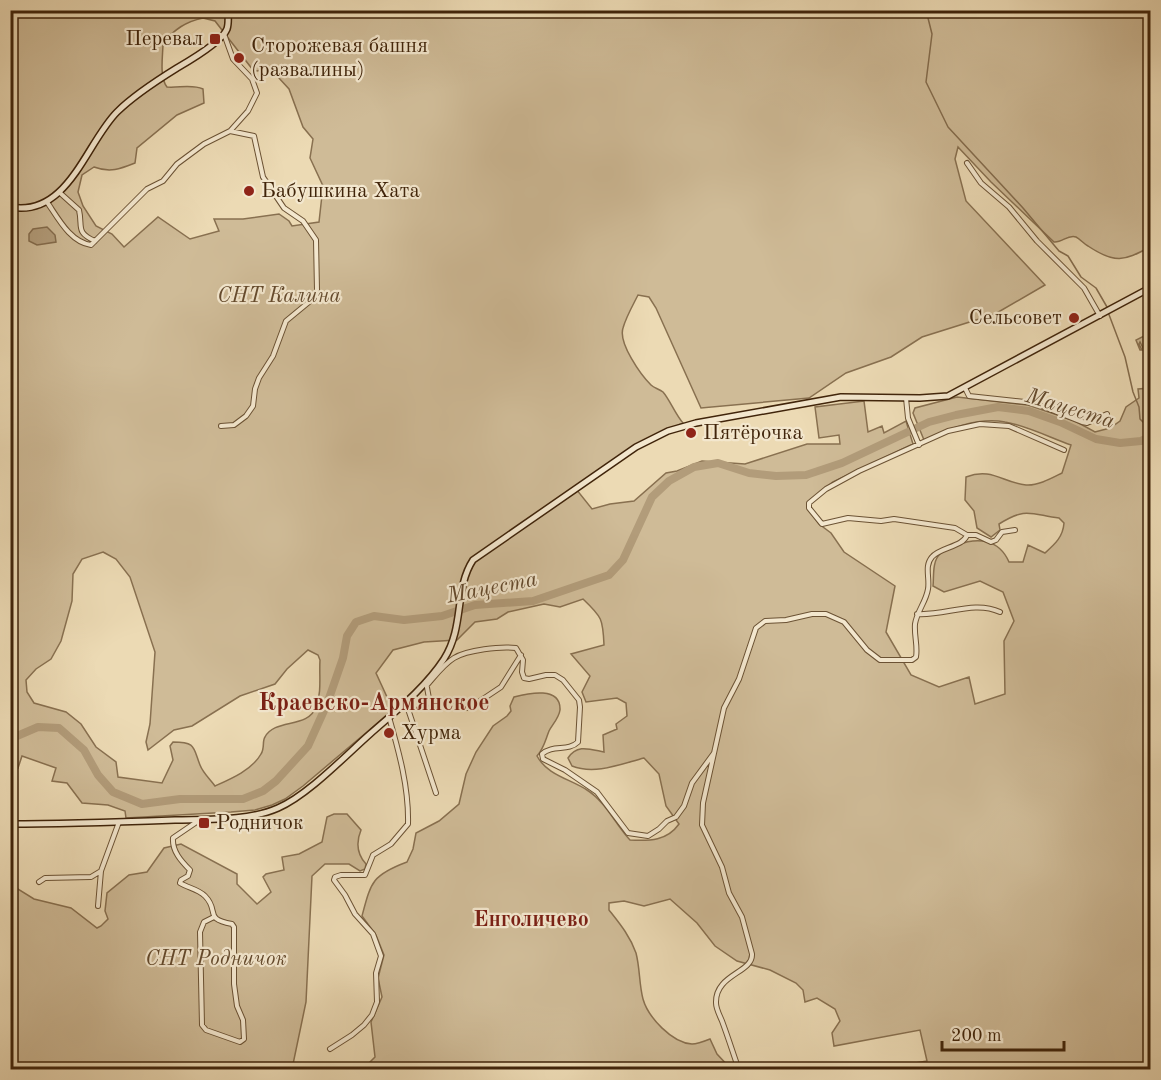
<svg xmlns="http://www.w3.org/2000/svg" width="1161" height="1080" viewBox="0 0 1161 1080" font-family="'Old Standard TT',serif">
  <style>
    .green { fill: #cfbb97; stroke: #887050; stroke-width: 1.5; fill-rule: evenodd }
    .water { fill: #b29c7a; stroke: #846c4d; stroke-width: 1.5 }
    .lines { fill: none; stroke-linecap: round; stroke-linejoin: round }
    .stream { stroke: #846c4d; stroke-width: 1.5 }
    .river { stroke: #b29c7a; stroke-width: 8 }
    .street-casing { stroke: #6b5234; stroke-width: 6 }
    .secondary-casing { stroke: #40240a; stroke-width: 8 }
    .street { stroke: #f3e7ce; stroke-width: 4 }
    .secondary { stroke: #f3e7ce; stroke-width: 5 }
    .poi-dot { fill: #8f2418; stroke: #f3e7ce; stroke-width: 2 }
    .labels { text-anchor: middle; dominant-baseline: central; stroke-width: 4.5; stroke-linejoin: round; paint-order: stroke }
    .poi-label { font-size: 21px; fill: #40240a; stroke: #f3e7ce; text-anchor: start }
    .park-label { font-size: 21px; font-style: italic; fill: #644a2d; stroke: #f3e7ce }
    .water-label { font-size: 22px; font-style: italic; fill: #62482c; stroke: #f3e7ce }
    .neighbourhood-label { font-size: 22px; font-weight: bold; fill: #7a1f14; stroke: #f3e7ce }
    .quarter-label { font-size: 24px; font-weight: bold; fill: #7a1f14; stroke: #f3e7ce }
  </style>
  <rect width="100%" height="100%" fill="#ecdab4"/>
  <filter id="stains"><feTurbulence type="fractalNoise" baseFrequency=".00333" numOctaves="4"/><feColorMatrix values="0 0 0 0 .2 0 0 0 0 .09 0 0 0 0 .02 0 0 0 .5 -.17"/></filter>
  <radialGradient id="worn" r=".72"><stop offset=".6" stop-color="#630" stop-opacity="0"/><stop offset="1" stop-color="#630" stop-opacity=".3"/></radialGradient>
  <!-- green -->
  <path class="green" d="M10,11H1150V247C1124,261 1115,264 1088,246C1084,244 1080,239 1076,237C1068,234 1062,243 1054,242L991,182L958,147L955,159L966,201L1045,285L995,314L922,337L891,357L846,373L809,398L701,408L656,308L649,297L638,295C633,305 626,317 623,328C618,343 641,375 651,385C654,388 659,389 663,392C670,400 675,414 683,423L653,437L576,489L592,509L610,504L634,501L666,473L677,471L702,461L745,464L807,444H840L839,435L819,438L815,407L864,401L868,432L882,426L884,433L906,421L913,444L833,482L809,501V510L819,524L831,533L844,552L895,586L886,632L911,675L939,687L969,677L975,704L1005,694L1004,641L1014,621L1003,592L980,581L944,592L933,586C934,577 932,561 940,554C944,550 951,547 957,545C978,537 999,539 1009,562H1023L1028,545L1045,553C1055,544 1063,537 1064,523L1059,518C1030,514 1026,507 999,524L1000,530L991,537L977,528L974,511L965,500L966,477C992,467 1003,483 1026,485C1038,486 1052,478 1062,473L1071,445C1051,438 1025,425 1005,422C978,417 948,429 924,440L913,413L915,408L957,397L1028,405L1075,421L1095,432L1110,428L1120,421L1126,407L1139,398L1138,389L1150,388V1069H880L927,1061L920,1030L834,1046L832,1033L840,1021L835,1009L817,998L805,1002L803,990L796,983L770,970L737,961L715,946L697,923L670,899L644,906L624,901L609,903V910C620,924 630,936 636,953C640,968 639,984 643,999C648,1017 672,1043 692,1044C697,1044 705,1041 710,1039L717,1054L731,1069H708L690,1066L686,1070L363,1069L375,1057L371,1022L382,997L378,978L384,955L376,935L362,916C371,882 372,875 407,862L413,849L416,833L439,821L459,804L466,774L476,752L493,726L507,716L511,711L510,706L514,697C529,693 561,686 560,710C559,718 552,725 549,731C545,741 544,748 537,756C547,775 570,779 587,790C606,802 615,824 630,840C650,841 667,841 679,824L666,806L659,774L644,758C621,764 595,775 572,766L568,758C577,744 589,749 604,752L603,735L617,729L616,724L627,716L626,703L617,698L586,702L582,692L590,676L571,654L604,645C603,619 602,617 583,599L560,607L544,604L508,612L497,619L475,622L457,640L424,642L393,650L376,673L393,710L303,786L285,799L272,805L255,810L231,812L126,818L125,811L108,805L82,803L67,783L52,781L56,768L22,756L18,768L11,766ZM203,18L215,21L253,70L257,71L267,69L278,77L289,89L303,127L313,139L310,158L323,186L319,222L292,226L289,221L279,214L243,219H214L219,231L190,239L158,217L124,247L112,234L96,226L83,206L78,192L82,175L94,167C110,173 120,169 135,163L137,148L177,115L204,103L203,89C192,84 179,88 167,87C159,77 163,55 163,43C175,29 185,22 203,18ZM103,552L116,559L130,577L155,652L150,724L146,742L148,750L174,730L192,726L240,696L275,684L287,669L308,650L318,655L320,660C319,676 322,692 316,707C308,729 275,718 265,737C262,741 265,748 261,754C252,770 231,779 215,786C210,779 203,773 200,765C193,747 196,742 173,742L170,746L173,760L162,783L118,777L116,762L96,747L81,724L66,712L34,703L27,692L26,680L36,669L51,659L61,641L72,601L73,574L82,559Z
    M1150,333V347L1144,350L1140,342L1139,344L1142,350H1140L1136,340Z
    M334,814H347L361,830C356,842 357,854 366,864L365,869L360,871L349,864H325L312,876L306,1002L292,1069L124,1070L122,1067L114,1068V1070L11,1069L10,884L34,899L71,908L97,928L101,926L108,919L105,911L107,893L129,875L147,872L164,848L181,844L237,874V884L257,904L271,892L263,877L266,874L284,870L282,857L299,854L322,842L327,817Z"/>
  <!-- water -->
  <path class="water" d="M47,227L55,235L56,242L37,245L29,241V234L33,229Z"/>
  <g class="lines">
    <!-- stream -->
    <path class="stream" d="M926,10L932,34L926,82L948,127L1023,208L1059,251L1068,256L1081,277L1096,288L1107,307
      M1108,312L1125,357L1133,392L1139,407L1140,419L1150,429"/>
    <!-- river -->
    <path class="river" d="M10,739L38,727L59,728L84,750L98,775L113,792L142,804L180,799H243L263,791L276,781L308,746L327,704L343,658L347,636L356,622L374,616L404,620L442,616L475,605L533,601L609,575L623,560L652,497L669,481L694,467L718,463L749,473L776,476L806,475L842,463L929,422L956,415L998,407L1029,411L1060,422L1096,439L1120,443L1141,441L1150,437"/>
    <!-- street casing -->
    <g class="street-casing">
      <path id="street" d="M224,34L233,59L252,79L257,93L248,111L231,130
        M967,163L981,183L1009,207L1037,241L1084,288L1100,316
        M59,192L79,210C83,227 75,232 95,241
        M47,202C58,218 70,242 91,245L147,189L163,181L177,164L204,144L230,131L254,136L263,177L284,208L303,221L316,240L317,290L309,302L286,321L273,356L259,378L255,389L253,406L246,416L234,425L221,426
        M965,388L969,396L1034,403L1082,422L1087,423L1107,414
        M906,398L908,418L919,445
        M1015,530L1002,532L996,540L991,542L976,535H967L955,528L894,519L881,521L848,518L822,524L809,508V503L826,489L859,471L948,431L980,424L1009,426L1064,450
        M917,614C945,616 974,600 1000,612
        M426,682L430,704L467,708L477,703L501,687L521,655
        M427,685C435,676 444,664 454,658C467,650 501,646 516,648L523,660L522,672L524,678L529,679L546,675H555L563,680L579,700L580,707L578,742C568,752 553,744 542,754L543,759L565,770L597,792L628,833L648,836L659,829L667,821L676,817L684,806L692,783L714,753
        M406,703L436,793
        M198,821L173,838C172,851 181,861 190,870L188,876L181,880L180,883C188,888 198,889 205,896C220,911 203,919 232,924L234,927V984L237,1006L243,1020L244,1039L240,1042L206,1030L202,1025L200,932L204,922L214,917
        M39,882L45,878L91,877L101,871
        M98,906L101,871L119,822
        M330,1049L352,1035L364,1025L372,1015L377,1002L376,973L381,956L373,934L355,914L345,895L334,880L335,877L341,875H365L373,855L391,844L408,824C409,788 399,752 389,717
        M739,1070C733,1053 728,1037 722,1021C720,1016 716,1009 716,1003C715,974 753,973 752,954L742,917L729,893L722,867L702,825L703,803L724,708L739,679L756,628L765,621L786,620L812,614H826L844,622L867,650L880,660H912L916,657C918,646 914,636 915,624C917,611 926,602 928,589C930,578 924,566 932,557C940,547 963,547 967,535"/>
    </g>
    <!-- secondary casing -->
    <g class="secondary-casing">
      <path id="secondary" d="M10,207C68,218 86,143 117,112C134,95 156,81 177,68C189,61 222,42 227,29C229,23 228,16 228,10
        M10,824C65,824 120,822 175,820C206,819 249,821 278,808C308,795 345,756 370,734C396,711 425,688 444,659C465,626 454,589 473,560L636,447L668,431L696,423L841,397L920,398L948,396L1150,288"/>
    </g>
    <!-- street -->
    <use href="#street" class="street"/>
    <!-- secondary -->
    <use href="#secondary" class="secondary"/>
  </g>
  <!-- markers -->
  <g class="poi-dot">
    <rect x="209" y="33" width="12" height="12" rx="3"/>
    <circle cx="239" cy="58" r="6"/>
    <circle cx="249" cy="191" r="6"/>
    <circle cx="1074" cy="318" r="6"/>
    <circle cx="691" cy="433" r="6"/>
    <circle cx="389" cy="733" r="6"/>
    <rect x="198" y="817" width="12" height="12" rx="3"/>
  </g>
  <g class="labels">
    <!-- poi labels -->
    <g class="poi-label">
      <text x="203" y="39" text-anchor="end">Перевал</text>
      <text x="251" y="46">Сторожевая башня<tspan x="251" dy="24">(развалины)</tspan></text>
      <text x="261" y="191">Бабушкина Хата</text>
      <text x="1062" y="318" text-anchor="end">Сельсовет</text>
      <text x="703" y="433">Пятёрочка</text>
      <text x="401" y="733">Хурма</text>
      <text x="216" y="823">Родничок</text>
    </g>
    <!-- park labels -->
    <g class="park-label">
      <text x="279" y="296">СНТ Калина</text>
      <text x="216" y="959">СНТ Родничок</text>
    </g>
    <!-- water labels -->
    <g class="water-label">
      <text transform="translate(1070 409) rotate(17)">Мацеста</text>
      <text transform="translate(492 588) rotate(-11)">Мацеста</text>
    </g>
    <!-- neighbourhood labels -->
    <g class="neighbourhood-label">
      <text x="531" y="920">Енголичево</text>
    </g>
    <!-- quarter labels -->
    <g class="quarter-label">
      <text x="374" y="704">Краевско-Армянское</text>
    </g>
  </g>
  <!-- margin -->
  <rect width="1161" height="1080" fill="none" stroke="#ecdab4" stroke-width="36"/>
  <rect x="12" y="12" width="1137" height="1056" fill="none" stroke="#40240a" stroke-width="3"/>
  <rect x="18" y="18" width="1125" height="1044" fill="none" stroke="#40240a" stroke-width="1.5"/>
  <!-- scale -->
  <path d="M942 1041v9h122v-9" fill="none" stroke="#40240a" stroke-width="3"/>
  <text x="951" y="1041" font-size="18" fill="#40240a" stroke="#f3e7ce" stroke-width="4.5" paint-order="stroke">200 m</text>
  <rect width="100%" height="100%" filter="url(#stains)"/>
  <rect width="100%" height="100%" fill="url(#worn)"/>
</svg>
